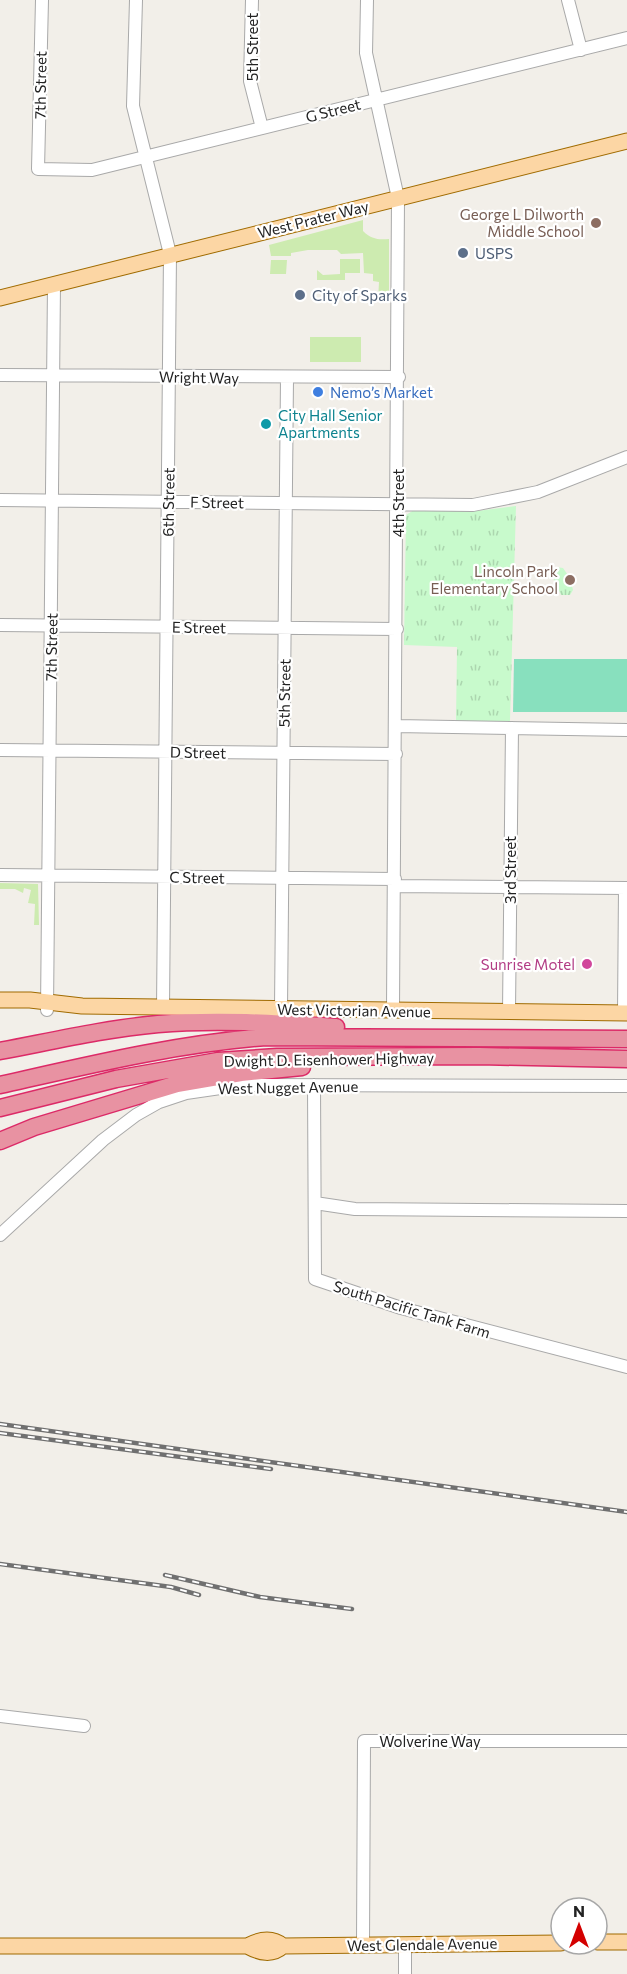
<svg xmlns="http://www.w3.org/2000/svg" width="627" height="1974" viewBox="0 0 627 1974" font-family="Commissioner,sans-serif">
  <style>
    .grass { fill: #cdebb0 }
    .park { fill: url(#park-tufts) }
    .pitch { fill: #88e0be }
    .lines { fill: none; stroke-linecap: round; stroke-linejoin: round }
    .minor-casing { stroke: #a9a9a9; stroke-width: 14 }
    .major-casing { stroke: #a06b00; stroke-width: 17 }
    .highway-casing { stroke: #dc2a67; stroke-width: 19 }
    .minor { stroke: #fff; stroke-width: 12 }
    .major { stroke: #fcd6a4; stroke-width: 15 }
    .highway { stroke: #e892a2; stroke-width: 16 }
    .rail-casing { stroke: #707070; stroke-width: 4.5 }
    .rail { stroke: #fff; stroke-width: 2; stroke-dasharray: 7; stroke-linecap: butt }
    .education-dot { fill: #8d6e63; stroke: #fff; stroke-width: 2 }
    .service-dot { fill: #5c6f8a; stroke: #fff; stroke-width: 2 }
    .shop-dot { fill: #3f7fe0; stroke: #fff; stroke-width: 2 }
    .culture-dot { fill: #0f9aa8; stroke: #fff; stroke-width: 2 }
    .hotel-dot { fill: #d1479c; stroke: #fff; stroke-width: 2 }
    .labels { text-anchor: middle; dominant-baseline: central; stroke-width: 4.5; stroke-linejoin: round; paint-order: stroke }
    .street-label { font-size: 15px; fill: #222; stroke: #fff }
    .education-label { font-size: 15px; fill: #785e54; stroke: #fff; text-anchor: end }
    .service-label { font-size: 15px; fill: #4e5e75; stroke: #fff; text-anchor: start }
    .shop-label { font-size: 15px; fill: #366cbe; stroke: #fff; text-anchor: start }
    .culture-label { font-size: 15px; fill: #0d838f; stroke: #fff; text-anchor: start }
    .hotel-label { font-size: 15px; fill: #b23c85; stroke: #fff; text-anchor: end }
  </style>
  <defs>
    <pattern id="park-tufts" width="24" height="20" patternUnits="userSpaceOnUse" patternTransform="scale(1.5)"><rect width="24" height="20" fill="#c8facc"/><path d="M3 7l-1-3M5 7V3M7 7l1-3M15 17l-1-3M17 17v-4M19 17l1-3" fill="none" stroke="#acd6af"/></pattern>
  </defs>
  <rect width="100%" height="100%" fill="#f2efe9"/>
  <!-- grass -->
  <path class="grass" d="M363,220V231C371,239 378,240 389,239V302L378,301L379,282L373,281V274L364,273L363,253L341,254L337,250H308L291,253V256H271L269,245Z
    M340,259H360V273H345V280H317V270L323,275L340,274Z
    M271,260H287L286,274H270Z
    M310,337H361V362H310Z
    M0,883L38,884L39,925H34L35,904L28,903L31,890L24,888L23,893L15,889H0Z"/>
  <!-- park -->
  <path class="park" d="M516,506L510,721H456L457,647L404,645L406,515L414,510L477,511Z
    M556,567L563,568L570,578L573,590L570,595H561L551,573Z"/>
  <!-- pitch -->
  <path class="pitch" d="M514,659H627V712H513Z"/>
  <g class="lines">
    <!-- minor casing -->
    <g class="minor-casing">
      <path id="minor" d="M42,0L38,169L92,170L627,38
        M136,0L133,106L170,254L163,1008
        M252,0L250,81L262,128
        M367,0L366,53L398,198L393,1010
        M568,0L581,50
        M0,375L399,377
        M0,500L473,505L538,492L627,457
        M0,625L397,629
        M396,726L627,730
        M0,750L396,754
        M0,875L395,879
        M394,886L627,888
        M281,1009L287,378
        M47,1010L54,284
        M509,1012L512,728
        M624,1013L625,888
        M314,1085L315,1279L401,1308L627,1367
        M315,1203L355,1209L627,1211
        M0,1235L103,1140L136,1115L159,1102L186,1093L241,1085L627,1086
        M0,1716L84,1726
        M405,1944V1974
        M363,1945L364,1741H627"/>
    </g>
    <!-- major casing -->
    <g class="major-casing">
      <path id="major" d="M0,298L627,141
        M0,1000H30L82,1006L627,1013
        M597,1942H627
        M0,1946H247C260,1953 272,1956 283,1946
        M247,1946C260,1939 272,1937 283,1946L561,1943"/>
    </g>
    <!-- highway casing -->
    <g class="highway-casing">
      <path id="highway" d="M0,1051C53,1041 104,1029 158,1024C217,1019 276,1023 336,1027
        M0,1085C89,1065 175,1044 266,1037L627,1039
        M0,1108L116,1079L218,1061L277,1057L479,1056L627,1059
        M0,1141L34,1127L177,1084L241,1073L302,1067"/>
    </g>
    <!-- minor -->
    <use href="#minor" class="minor"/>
    <!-- major -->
    <use href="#major" class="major"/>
    <!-- highway -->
    <use href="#highway" class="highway"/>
    <!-- rail casing -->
    <g class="rail-casing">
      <path id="rail" d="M0,1424L627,1512
        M0,1433L271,1469
        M0,1564L171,1587L199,1595
        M165,1575L260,1597L352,1609"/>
    </g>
    <!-- rail -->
    <use href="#rail" class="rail"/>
  </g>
  <!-- markers -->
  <g class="education-dot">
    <circle cx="596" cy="223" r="6"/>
    <circle cx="570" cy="580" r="6"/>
  </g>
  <g class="service-dot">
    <circle cx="463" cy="253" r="6"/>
    <circle cx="300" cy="295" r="6"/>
  </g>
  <circle class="shop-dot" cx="318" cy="392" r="6"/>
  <circle class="culture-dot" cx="266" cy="424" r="6"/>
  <circle class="hotel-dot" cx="587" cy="964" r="6"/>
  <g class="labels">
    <!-- street labels -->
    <g class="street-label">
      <text transform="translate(252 47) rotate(-90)">5th Street</text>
      <text transform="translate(40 85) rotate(-89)">7th Street</text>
      <text transform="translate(333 110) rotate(-14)">G Street</text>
      <text transform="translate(313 219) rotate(-14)">West Prater Way</text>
      <text transform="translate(199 377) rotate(1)">Wright Way</text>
      <text transform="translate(168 502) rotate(-89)">6th Street</text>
      <text transform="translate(217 502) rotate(1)">F Street</text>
      <text transform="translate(398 503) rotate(-90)">4th Street</text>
      <text transform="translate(199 627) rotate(1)">E Street</text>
      <text transform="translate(51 647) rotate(-89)">7th Street</text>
      <text transform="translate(284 693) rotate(-89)">5th Street</text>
      <text transform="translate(198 752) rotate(1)">D Street</text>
      <text transform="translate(510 870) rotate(-90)">3rd Street</text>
      <text transform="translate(197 877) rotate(1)">C Street</text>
      <text transform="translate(354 1010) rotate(1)">West Victorian Avenue</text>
      <text transform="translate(329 1059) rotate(-1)">Dwight D. Eisenhower Highway</text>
      <text transform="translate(288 1087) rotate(-1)">West Nugget Avenue</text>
      <text transform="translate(412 1309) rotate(17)">South Pacific Tank Farm</text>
      <text x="430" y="1741">Wolverine Way</text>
      <text transform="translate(422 1944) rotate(-1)">West Glendale Avenue</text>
    </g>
    <!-- education labels -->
    <g class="education-label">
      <text x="584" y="214">George L Dilworth<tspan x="584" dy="17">Middle School</tspan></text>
      <text x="558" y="571">Lincoln Park<tspan x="558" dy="17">Elementary School</tspan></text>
    </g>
    <!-- service labels -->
    <g class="service-label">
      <text x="475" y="253">USPS</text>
      <text x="312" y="295">City of Sparks</text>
    </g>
    <!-- shop labels -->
    <g class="shop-label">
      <text x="330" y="392">Nemo’s Market</text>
    </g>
    <!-- culture labels -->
    <g class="culture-label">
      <text x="278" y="415">City Hall Senior<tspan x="278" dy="17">Apartments</tspan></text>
    </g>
    <!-- hotel labels -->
    <g class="hotel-label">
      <text x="575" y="964">Sunrise Motel</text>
    </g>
  </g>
  <!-- north arrow -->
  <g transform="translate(579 1926)"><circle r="28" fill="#ffffff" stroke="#a7a7a7" stroke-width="1.5"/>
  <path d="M0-4.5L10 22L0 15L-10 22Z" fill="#d40000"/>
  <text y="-9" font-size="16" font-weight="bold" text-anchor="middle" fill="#222222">N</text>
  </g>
</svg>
